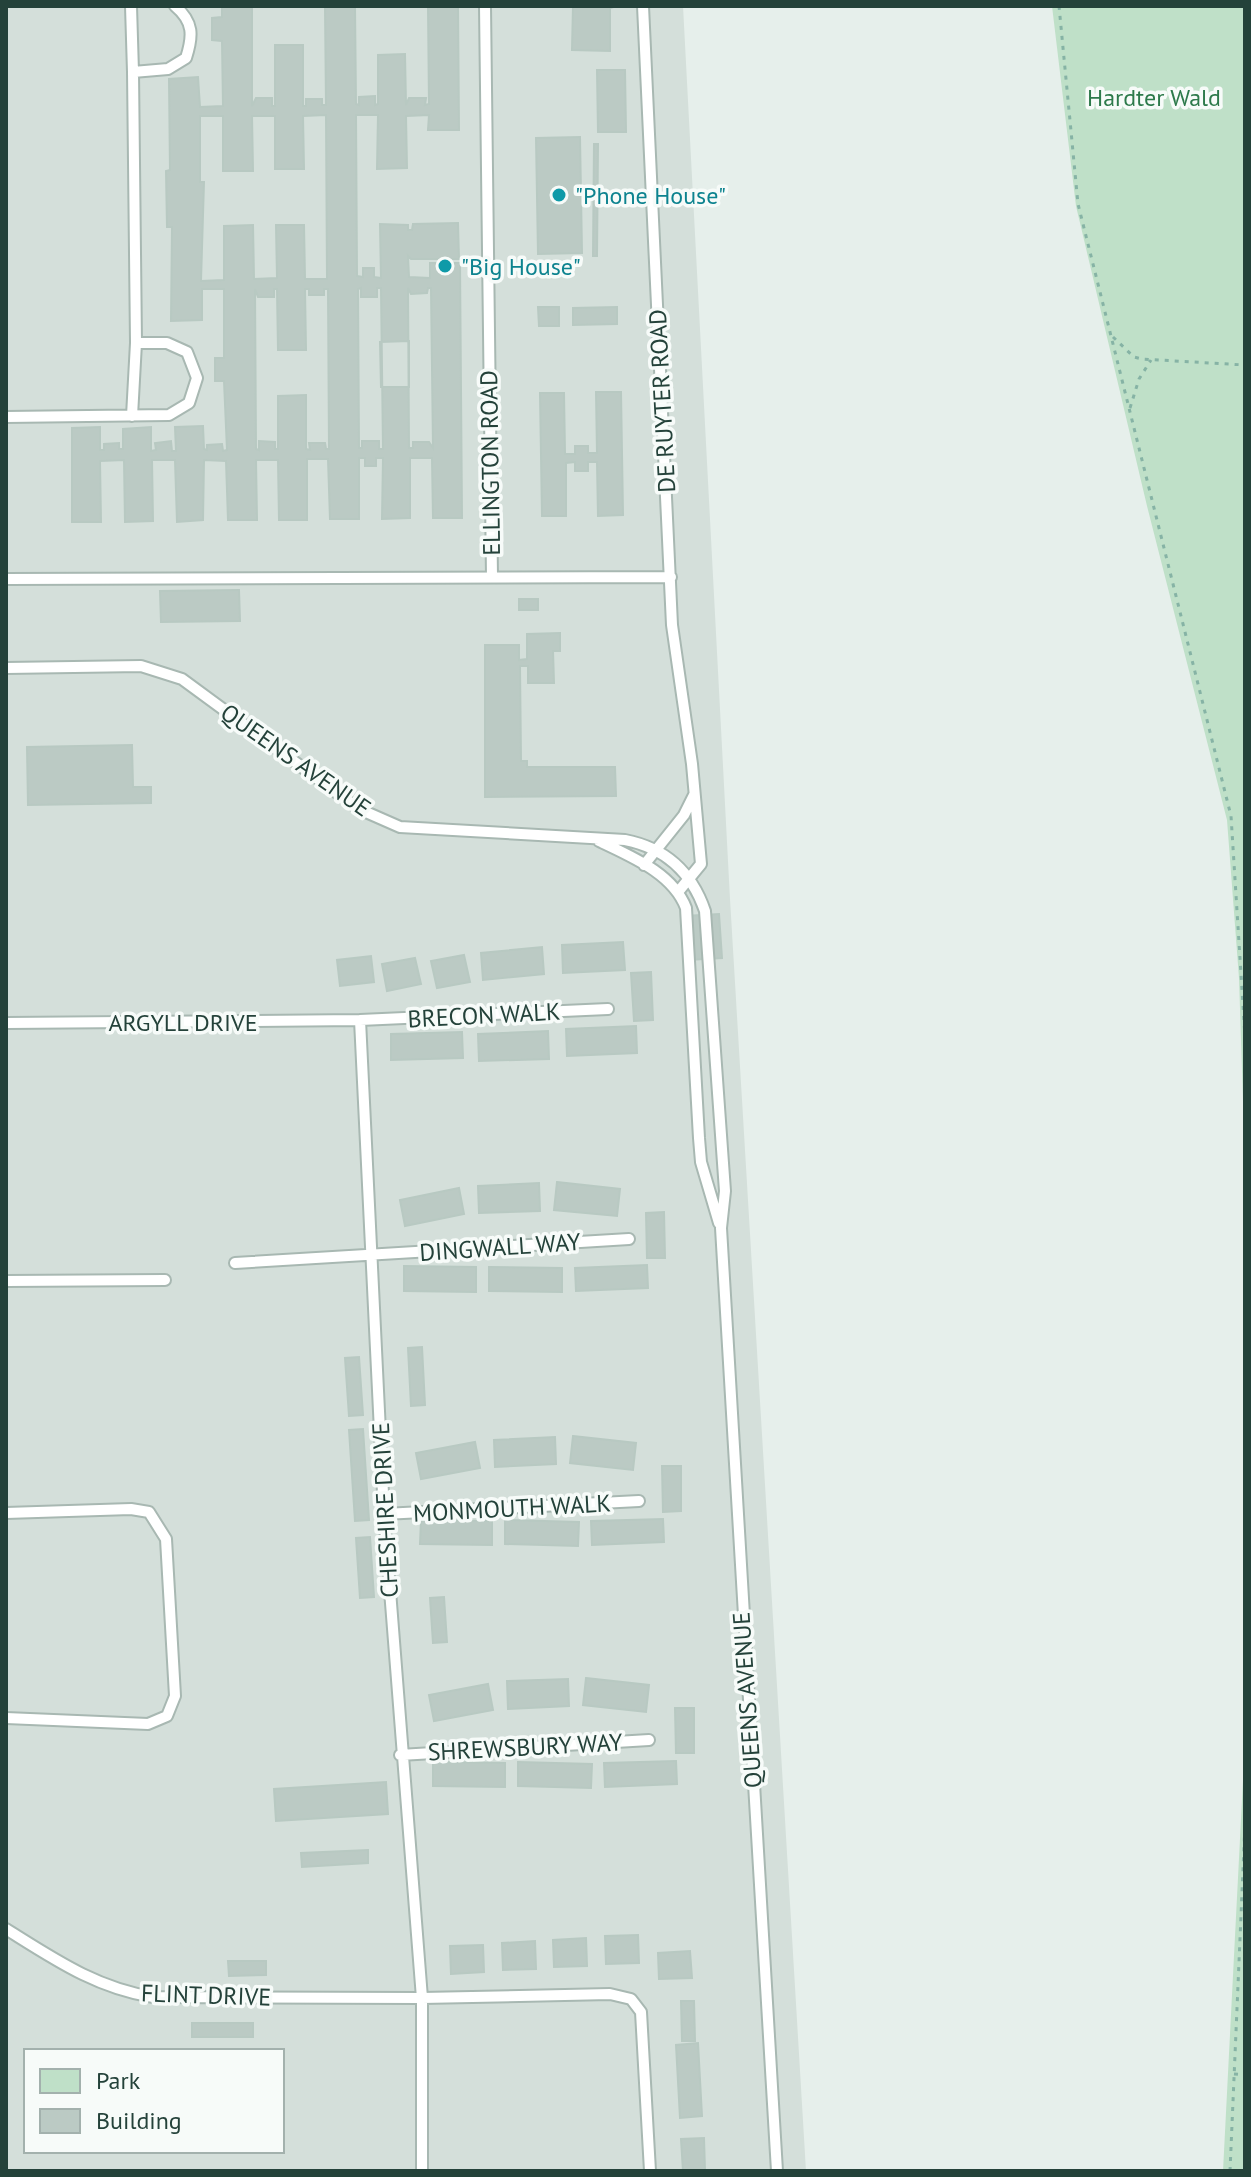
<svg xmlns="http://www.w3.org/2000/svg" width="1251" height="2177" viewBox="0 0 1251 2177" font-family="'PT Sans',sans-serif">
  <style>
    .built { fill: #d4dfda; fill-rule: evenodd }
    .green { fill: #bfe0c8 }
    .building { fill: #bbcac4; stroke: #b8c9c2; stroke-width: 2; fill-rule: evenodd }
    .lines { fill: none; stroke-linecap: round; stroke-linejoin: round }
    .lane-casing { stroke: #a8b8b2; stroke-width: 14 }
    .path { stroke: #86b3a5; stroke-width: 3; stroke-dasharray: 4 6; stroke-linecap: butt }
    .lane { stroke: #fff; stroke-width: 10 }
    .culture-dot { fill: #0f9aa8; stroke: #f7fbf9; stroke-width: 3 }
    .labels { text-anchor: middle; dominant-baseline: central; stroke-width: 7; stroke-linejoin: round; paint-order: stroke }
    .park-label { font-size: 24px; fill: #2d7a4b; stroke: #f7fbf9 }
    .culture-label { font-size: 24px; fill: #0d838f; stroke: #f7fbf9; text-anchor: start }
    .street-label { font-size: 24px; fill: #24423a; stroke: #f7fbf9 }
  </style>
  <rect width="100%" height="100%" fill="#e6efeb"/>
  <!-- built -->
  <path class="built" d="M6,6H683L730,899L806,2171H6ZM26,2051H282V2151H26Z"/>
  <!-- green -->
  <path class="green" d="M1052,6H1245V1163L1239,978L1227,820L1147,506L1076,206Z
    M1245,1741V2171H1223Z"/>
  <!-- building -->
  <path class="building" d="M222,6H252V106L256,98H272V106H275V45H303V106H306V99H322V105H326L325,6H355L356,104L359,105V97L375,96V105L378,104V55L405,54L406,105L409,98H426L425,105L429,104L428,6H458L459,130H428L429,115L406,116L407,168L377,169L378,115H356L357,276L363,277V268H374V277L381,278L380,224L408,225V230H412L413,224L458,223L459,259H411L408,256L409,277L430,278V263H460L462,518H433L432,458H410V518L382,519L383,458H376V466H365V458H359V519H330L328,459H307V520H279L278,460H256L257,520H228L226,461L204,460L203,520L177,522L175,460H152L153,521L125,522L124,460L100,461L101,522H72V428L100,427V450H104V444L119,443V449H123V429L151,427V451L156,450L155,443L171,441L172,451H176L175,427L203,426L204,449L207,450V445L222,444L223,451L227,450L224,381H215V358H224V289H202V320L171,321L172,227H167L166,171L170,170L169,79L198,77L200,107L223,106L222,41L212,40V18L222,17ZM326,115L327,279H305L304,225H276L277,278L254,279L253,225L224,226V280L201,281L204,182H200V116H223V171H253L252,116H275V169H304L303,116ZM361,288V297H377V288H381L383,449H379V441H362V448H359L358,289ZM408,288L411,294L427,293L428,288H431L433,448L429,442H413V448H409ZM255,289L258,297H274V289H277L278,350H306L305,289H309V295H324V289H328L329,449H326L325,443H309L310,450L306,449V395L278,396V449H275V442L259,441V450L256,449Z
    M573,6H617L610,8V51L572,50Z
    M597,70H625L626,132H598Z
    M580,137L582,253L538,254L536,138Z
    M594,144H598L597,256H593Z
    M538,307H559V326H539Z
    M617,307V324L573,325V308Z
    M409,341V387H381L380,342Z
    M596,392H621L623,515L598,516L597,462H588V471H575V462L566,463V516H542L540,393H564L565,454H575V446H588V453H597Z
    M239,590L240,621L161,622L160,591Z
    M519,599H538V610H519Z
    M560,633V651H553L554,683H528V666H520L521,761H527V767H615L616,796L485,797V645H519V660L527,659V634Z
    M132,745L133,787H151V803L28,805L27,747Z
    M719,914L722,958L688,960L685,916Z
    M623,942L625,970L563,973L562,945Z
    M542,947L544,974L483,980L481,953Z
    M464,955L470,982L437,988L431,961Z
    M371,956L374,982L340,986L337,960Z
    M415,958L421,984L387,991L382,964Z
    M651,972L653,1020L634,1021L631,973Z
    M636,1026L637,1053L567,1056L566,1029Z
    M548,1031L549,1059L479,1061L478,1034Z
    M462,1032L463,1058L391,1060V1034Z
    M557,1182L620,1189L617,1216L554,1210Z
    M539,1183L540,1211L479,1213L478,1186Z
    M459,1188L464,1214L405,1226L400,1200Z
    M664,1212L665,1258H647L646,1213Z
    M647,1265L648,1288L576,1291L575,1268Z
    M404,1266L476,1267V1292L404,1291Z
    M489,1267L562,1268V1292L489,1291Z
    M422,1347L425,1405L411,1406L408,1348Z
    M359,1357L363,1415L349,1416L345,1358Z
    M363,1429L369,1520L355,1521L349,1430Z
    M573,1436L636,1443L633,1470L570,1463Z
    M555,1437L556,1464L495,1467L494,1440Z
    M475,1442L480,1468L421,1479L416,1453Z
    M662,1466H681V1511L663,1512Z
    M663,1519L664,1542L592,1545L591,1521Z
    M421,1520L492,1521V1545L420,1544Z
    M505,1520L579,1522L578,1546L505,1544Z
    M370,1537L374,1597L360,1598L356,1538Z
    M444,1597L447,1642L433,1643L430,1598Z
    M586,1678L649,1685L646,1712L583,1705Z
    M568,1679L569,1706L508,1709L507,1681Z
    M488,1684L493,1710L434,1721L429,1695Z
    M675,1708H694V1753H676Z
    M676,1761L677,1784L605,1787L604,1763Z
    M433,1762L505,1763V1787L433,1786Z
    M518,1762L592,1764L591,1788L518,1786Z
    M386,1782L388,1814L276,1821L274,1789Z
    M368,1850V1863L302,1867L301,1853Z
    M638,1935L639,1963L606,1964L605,1936Z
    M586,1938L587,1966L554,1967L553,1940Z
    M535,1941L536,1969L503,1970L502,1943Z
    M483,1945L484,1972L451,1974L450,1946Z
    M690,1951L692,1978L659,1979L658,1953Z
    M228,1961H266V1975L229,1976Z
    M681,2001H694L695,2041H682Z
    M192,2023H253V2037H192Z
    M698,2043L702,2116L680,2118L676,2045Z
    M704,2138L705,2171H683L681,2139Z"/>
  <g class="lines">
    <!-- lane casing -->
    <g class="lane-casing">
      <path id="lane" d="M131,6L133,72
        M485,6L492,577
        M643,6L672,625L692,764L701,864L678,892
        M132,416L136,343
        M6,417L169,415L189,403L197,378L187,352L167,343H136L133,72L168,69L186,58C193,36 194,22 175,6
        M6,579L671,577
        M6,668L141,666L182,679L359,809L400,827L625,840C666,848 692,873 705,911L725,1191L721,1228L777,2171
        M599,841C630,856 673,873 686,908L699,1138L701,1162L719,1223
        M644,865L684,815L694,795
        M6,1023L360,1020L608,1009
        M235,1263L629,1239
        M6,1281L165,1280
        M6,1513L131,1509L149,1512L166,1539L175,1696L167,1716L148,1724L6,1718
        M384,1514L639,1501
        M400,1755L649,1740
        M6,1929C54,1959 96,1988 153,1997L422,1998L384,1514L360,1020
        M422,2171V1998L610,1994L631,1999L641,2012L650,2171"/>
    </g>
    <!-- path -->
    <path class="path" d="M1059,6L1078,204L1231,816L1245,1037
      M1113,337L1134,357L1142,359L1245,365
      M1130,408L1139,379L1151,360
      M1234,2074L1245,2075
      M1230,2171L1245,1823"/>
    <!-- lane -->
    <use href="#lane" class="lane"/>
  </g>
  <!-- markers -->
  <g class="culture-dot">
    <circle cx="559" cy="195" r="8"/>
    <circle cx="445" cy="266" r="8"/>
  </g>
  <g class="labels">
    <!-- park labels -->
    <g class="park-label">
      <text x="1154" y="97">Hardter Wald</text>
    </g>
    <!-- culture labels -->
    <g class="culture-label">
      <text x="575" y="195">"Phone House"</text>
      <text x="461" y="266">"Big House"</text>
    </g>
    <!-- street labels -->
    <g class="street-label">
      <text transform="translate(662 401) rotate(-93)">DE RUYTER ROAD</text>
      <text transform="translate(490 463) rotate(-91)">ELLINGTON ROAD</text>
      <text transform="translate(296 760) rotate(35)">QUEENS AVENUE</text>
      <text transform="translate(484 1015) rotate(-3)">BRECON WALK</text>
      <text x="183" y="1022">ARGYLL DRIVE</text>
      <text transform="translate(500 1247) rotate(-4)">DINGWALL WAY</text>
      <text transform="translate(512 1508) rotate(-3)">MONMOUTH WALK</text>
      <text transform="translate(385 1510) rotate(-93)">CHESHIRE DRIVE</text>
      <text transform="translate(747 1700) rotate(-94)">QUEENS AVENUE</text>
      <text transform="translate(525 1747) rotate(-3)">SHREWSBURY WAY</text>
      <text transform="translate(206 1995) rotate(2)">FLINT DRIVE</text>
    </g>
  </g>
  <!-- border -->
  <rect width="1251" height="2177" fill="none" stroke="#24423a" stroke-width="16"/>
  <!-- legend -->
  <rect x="24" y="2049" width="260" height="104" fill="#f7fbf9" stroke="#a3b1ad" stroke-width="2"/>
  <rect x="40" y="2069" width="40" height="24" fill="#bfe0c8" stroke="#a3b1ad" stroke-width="2"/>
  <text x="96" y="2089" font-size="24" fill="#24423a">Park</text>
  <rect x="40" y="2109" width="40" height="24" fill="#bbcac4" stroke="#a3b1ad" stroke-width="2"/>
  <text x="96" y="2129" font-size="24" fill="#24423a">Building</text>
</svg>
